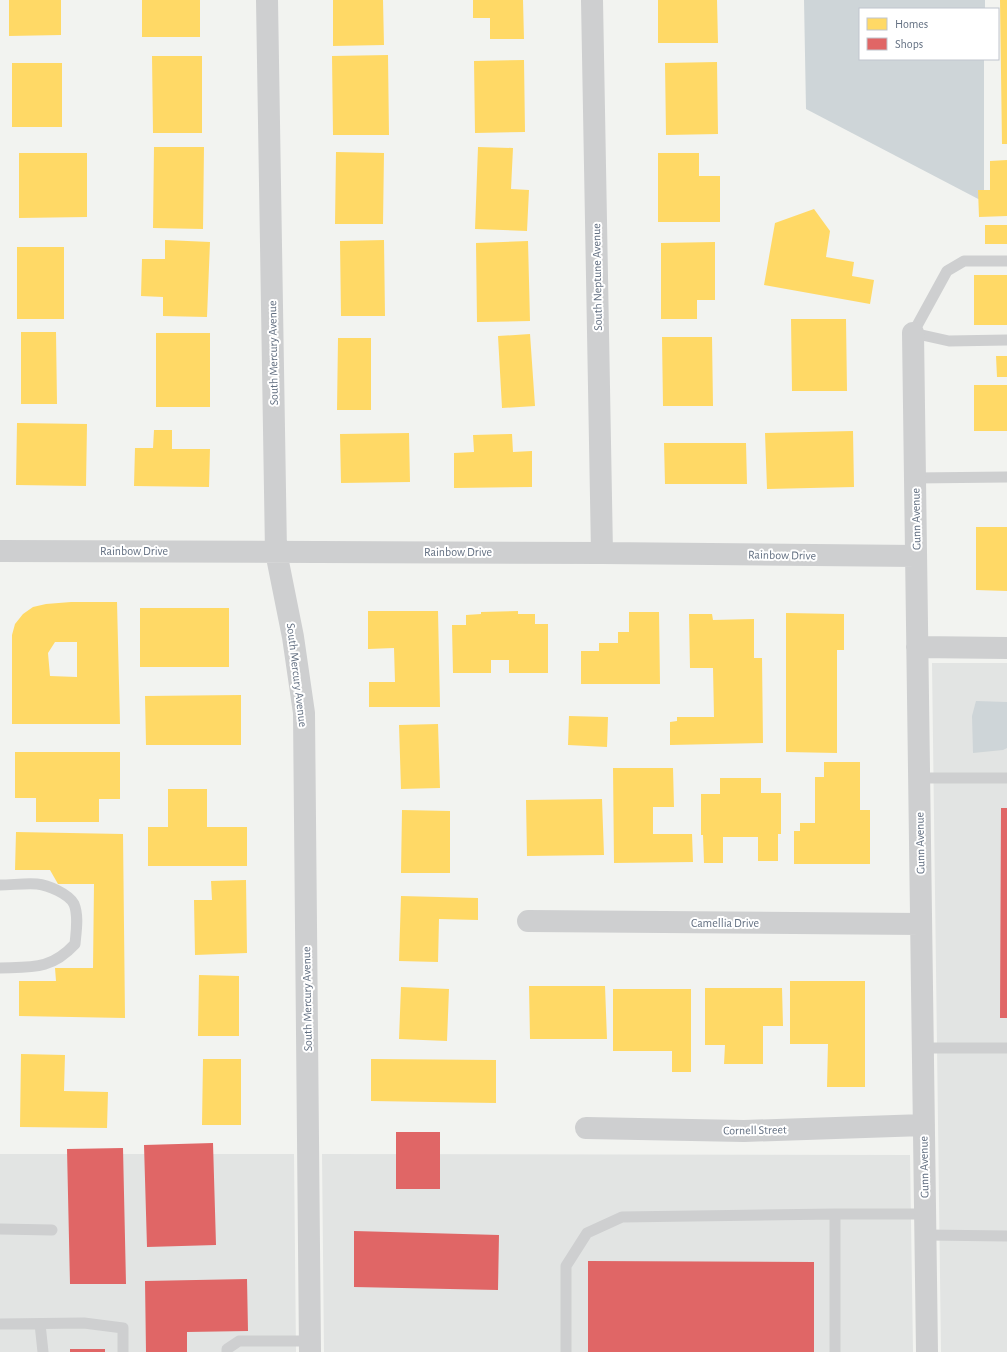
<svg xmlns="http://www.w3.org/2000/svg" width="1007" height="1352" viewBox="0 0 1007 1352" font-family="'Alegreya Sans',sans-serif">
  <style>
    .built { fill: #e2e4e3 }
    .water { fill: #ced5d8 }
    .homes { fill: #ffd966; fill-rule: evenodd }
    .shops { fill: #e06666 }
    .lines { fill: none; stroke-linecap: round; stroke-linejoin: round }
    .service { stroke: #cecfd0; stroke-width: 11 }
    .minor { stroke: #cecfd0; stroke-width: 22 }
    .labels { text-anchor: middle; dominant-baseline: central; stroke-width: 4; stroke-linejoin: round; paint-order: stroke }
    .street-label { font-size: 12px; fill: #626f81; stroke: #fff }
  </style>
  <rect width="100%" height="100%" fill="#f2f3f0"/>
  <!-- built -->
  <path class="built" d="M932,663H1007V1352H941Z
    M0,1154H294L296,1352H0Z
    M322,1154L910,1155L913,1352H324Z"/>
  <!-- water -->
  <path class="water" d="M804,0H985V9H860V59H984V202L806,109Z
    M976,701L1007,702V748L1003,750L973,753L972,716Z"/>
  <!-- homes -->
  <path class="homes" d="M9,0H61V35L9,36Z
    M142,0H200V37H142Z
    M333,0H383L384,45L333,46Z
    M473,0H523L524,39H490V18H473Z
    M658,0H717L718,43H658Z
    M1000,0H1007V144H1002Z
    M388,55L389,135H333L332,56Z
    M152,56H202V133H153Z
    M524,60L525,132L475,133L474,61Z
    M717,62L718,134L666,135L665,63Z
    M12,63H62V127H12Z
    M154,147H204L203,229L153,228Z
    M478,147L513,148L511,189L529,190L527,231L475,229Z
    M336,152L384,153L383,224H335Z
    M19,153H87V217L19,218Z
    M658,153H699V176H720V222H658Z
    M1007,160V216L979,217L978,190H990V161Z
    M814,209L830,231L826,257L854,262L852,276L874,280L870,304L764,285L775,223Z
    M985,225H1007V244H985Z
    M165,240L210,242L207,317L163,316V297L141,296L142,259H165Z
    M384,240L385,316H341L340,241Z
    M528,241L530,321L477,322L476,243Z
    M715,242V300H697V319H661V243Z
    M17,247H64V319H17Z
    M974,275H1007V325H974Z
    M791,319H846L847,391H792Z
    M21,332H56L57,404H21Z
    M156,333H210V407H156Z
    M530,334L535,406L502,408L498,336Z
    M662,337H712L713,406H663Z
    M338,338H371V410H337Z
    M996,356H1007V377H997Z
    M974,385H1007V431H974Z
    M17,423L87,424L86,486L16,485Z
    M154,430H172V449H210L209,487L134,486L135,448H153Z
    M853,431L854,487L767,489L765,433Z
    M409,433L410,482L341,483L340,434Z
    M512,434L513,452L532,451V487L454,488V453L474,452L473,435Z
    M664,443H746L747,484H665Z
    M976,527H1007V591L976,590Z
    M71,602H117L120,724H12V635L15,624L23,614L33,607L46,604ZM55,642H77V677L50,676L48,653Z
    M140,608H229V667H140Z
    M368,611H438L440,707H369V682H395L394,648L368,649Z
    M518,611V614H535V624H548V673H509V660H491V673H453L452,625H466V615L481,614V612Z
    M629,612H659L660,684H581V651H599V643H618V632H629Z
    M786,613L844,614V650H837V753L786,752Z
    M689,614H712L713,620L754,619V658H762L763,743L670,745V722L677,721V717H714L713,668H690Z
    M241,695V745H146L145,696Z
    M569,716L608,717L607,747L568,745Z
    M438,724L440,788L401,789L399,725Z
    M15,752H120V799H99V822H36V798H15Z
    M824,762H860V810H870V864H794V831H800V823H815V777H824Z
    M613,768H673L674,807H653V834H692L693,862L614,863Z
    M720,778H761V793H781V834H778V861H758V837H723V863H704L703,835H701V794H720Z
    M168,789H207V827H247V866H148V827H168Z
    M602,799L604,855L527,856L526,800Z
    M402,810L450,811V873H401Z
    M16,832L123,834L125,1018L19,1016V981H56L55,968H93L94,884H58L50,870H15Z
    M246,880L247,953L195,955L194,900H212L211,881Z
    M401,896L478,898V920L439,919L438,962L399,961Z
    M199,975L239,976V1036H198Z
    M790,981H865V1087H827L828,1044H790Z
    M529,986H605L607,1039H530Z
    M401,987L449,989L447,1041L399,1039Z
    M705,988H782L783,1026H763V1064H724L725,1045H705Z
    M613,989H691V1072H672V1051H613Z
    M21,1054L65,1055L64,1091L108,1092L107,1128L20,1127Z
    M203,1059H241V1125H202Z
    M371,1059L496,1060V1103L371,1101Z"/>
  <!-- shops -->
  <path class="shops" d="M1001,808H1007V1018H1000Z
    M396,1132H440V1189H396Z
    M213,1143L216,1245L147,1247L144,1145Z
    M123,1148L126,1284H70L67,1149Z
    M354,1231L499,1235L498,1290L354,1287Z
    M588,1261L814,1262V1352H588Z
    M247,1279L248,1331L187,1332V1352H146L145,1281Z
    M70,1349H105V1352H70Z"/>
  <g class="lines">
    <!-- service -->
    <path class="service" d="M1007,261H964L947,271L913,333L949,341L1007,340
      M915,478L1007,477
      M920,778H1007
      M0,885C12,885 25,883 37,884C48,885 69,894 74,904C79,916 76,932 75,944C51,970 32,967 0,968
      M923,1048H1007
      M0,1229L52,1230
      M926,1235L1007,1236
      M0,1324L84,1323L123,1328V1352
      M40,1324L43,1352
      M227,1352V1349L239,1341H310
      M566,1352V1266L587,1233L622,1217L835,1214
      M835,1352V1214H925"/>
    <!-- minor -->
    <path class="minor" d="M267,0L276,552L293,637L304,713L310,1352
      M592,0L602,553
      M913,333L927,1352
      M0,551L602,553L916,556
      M917,647L1007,648
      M528,921L921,924
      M586,1128L744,1131L924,1125"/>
  </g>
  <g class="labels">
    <!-- street labels -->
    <g class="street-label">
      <text transform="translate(597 277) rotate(-91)">South Neptune Avenue</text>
      <text transform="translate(273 353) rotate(-91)">South Mercury Avenue</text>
      <text transform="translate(916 519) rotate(-91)">Gunn Avenue</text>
      <text x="134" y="551">Rainbow Drive</text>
      <text x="458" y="552">Rainbow Drive</text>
      <text transform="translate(782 555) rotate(1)">Rainbow Drive</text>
      <text transform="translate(297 675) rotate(83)">South Mercury Avenue</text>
      <text transform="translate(920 843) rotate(-91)">Gunn Avenue</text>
      <text x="725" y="923">Camellia Drive</text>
      <text transform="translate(307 999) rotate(-91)">South Mercury Avenue</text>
      <text transform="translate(755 1130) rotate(-1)">Cornell Street</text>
      <text transform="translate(924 1167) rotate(-91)">Gunn Avenue</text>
    </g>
  </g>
  <!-- legend -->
  <rect x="859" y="8" width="140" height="52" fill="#ffffff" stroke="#c0c5cd"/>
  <rect x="867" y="18" width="20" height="12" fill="#ffd966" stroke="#c0c5cd"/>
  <text x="895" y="28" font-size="12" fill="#626f81">Homes</text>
  <rect x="867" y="38" width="20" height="12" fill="#e06666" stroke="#c0c5cd"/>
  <text x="895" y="48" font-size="12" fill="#626f81">Shops</text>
</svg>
